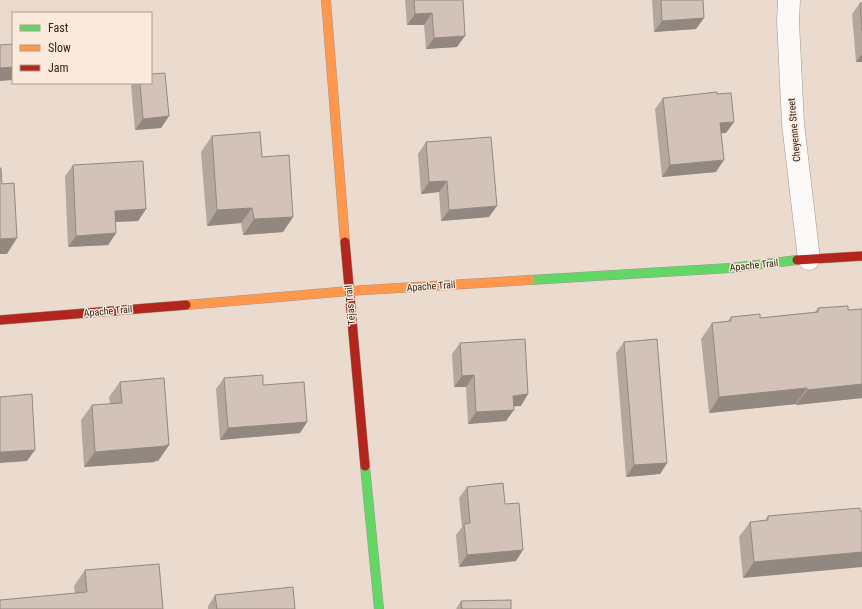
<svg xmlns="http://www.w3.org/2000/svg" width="862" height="609" viewBox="0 0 862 609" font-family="'Roboto Condensed',sans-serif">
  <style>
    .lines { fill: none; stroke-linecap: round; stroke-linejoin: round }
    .street-casing { stroke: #a3978d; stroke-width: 23 }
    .fast-casing { stroke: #a3978d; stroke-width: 10 }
    .slow-casing { stroke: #a3978d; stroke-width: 10 }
    .jam-casing { stroke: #a3978d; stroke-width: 10 }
    .street { stroke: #fcfaf8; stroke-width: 22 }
    .fast { stroke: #63d668; stroke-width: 9 }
    .slow { stroke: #ff974d; stroke-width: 9 }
    .jam { stroke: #b3261e; stroke-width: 9 }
    .wall { fill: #b5a79d }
    .shaded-wall { fill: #938880 }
    .building { fill: #d2c2b7; stroke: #938880 }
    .labels { text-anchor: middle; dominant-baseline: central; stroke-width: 3; stroke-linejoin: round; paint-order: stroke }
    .street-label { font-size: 10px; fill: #30261c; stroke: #fbeadb }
  </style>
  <rect width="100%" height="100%" fill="#eadbce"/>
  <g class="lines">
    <!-- street casing -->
    <g class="street-casing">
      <path id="street" d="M789,0L788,21L793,124L809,259"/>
    </g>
    <!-- fast casing -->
    <g class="fast-casing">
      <path id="fast" d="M530,280L730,268L797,260
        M365,466L379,609"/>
    </g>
    <!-- slow casing -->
    <g class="slow-casing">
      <path id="slow" d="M326,0L345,242
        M186,305L349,291L530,280"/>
    </g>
    <!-- jam casing -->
    <g class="jam-casing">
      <path id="jam" d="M345,242L365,466
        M797,260L862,256
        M0,320L186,305"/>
    </g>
    <!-- street -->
    <use href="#street" class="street"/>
    <!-- fast -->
    <use href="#fast" class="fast"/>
    <!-- slow -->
    <use href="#slow" class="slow"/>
    <!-- jam -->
    <use href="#jam" class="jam"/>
  </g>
  <!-- wall -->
  <path class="wall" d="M405,0H463L457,47L426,49L424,25H407Z
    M652,0H703L696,29L654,32Z
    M860,3H862V62H856L852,14Z
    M133,83H151L169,116L161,128L135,130L131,86Z
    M663,98L726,133H721L716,172L662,177L655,109Z
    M212,136L262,157L293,217L283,232L243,235L241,223L207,226L201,152Z
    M426,142L489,217L441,221L439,192L421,194L418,154Z
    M73,165L146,209L138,221L116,222V233L108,245L68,247L65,176Z
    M818,308L862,398L796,405V404L709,413L701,339L712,323L728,321L731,317L760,318L815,312Z
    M624,342L667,463L660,474L626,477L616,353Z
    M460,343L521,406H513L506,421L468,424L466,387H454L452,354Z
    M224,378L263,385L307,422L300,433L220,440L216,389Z
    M120,382L169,445L158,461H155V462L84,467L81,420L92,405L110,404L109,397Z
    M467,487L505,504L516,561L459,567L456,535L462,527L459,498Z
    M860,508L743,578L739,537L750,522L765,520L768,516Z
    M85,570L163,609L75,593L74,586Z
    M215,595L295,609H208V606Z
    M461,601L511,609H456Z"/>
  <!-- shaded-wall -->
  <path class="shaded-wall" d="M432,13L424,25H407L415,14Z
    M704,18L696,29L654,32L662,21Z
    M465,36L457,47L426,49L434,38Z
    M862,54V62H856Z
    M13,67V80L0,81V68Z
    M169,116L161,128L135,130L143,119Z
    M734,122L726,133L712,134L720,123Z
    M724,160L716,172L662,177L670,165Z
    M447,181L439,192L421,194L429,182Z
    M497,206L489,217L441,221L449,210Z
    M252,208L241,223L207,226L217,210Z
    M146,209L138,221L107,222L115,211Z
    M293,217L283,232L243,235L254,219Z
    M116,233L108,245L68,247L76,236Z
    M17,238L7,254H0V239Z
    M474,375L466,387H454L462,376Z
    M862,384V398L796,405L807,390Z
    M807,388L796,404L709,413L719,397Z
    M528,394L521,406L505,407L513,396Z
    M514,410L506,421L468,424L476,412Z
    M307,422L300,433L220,440L228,428Z
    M169,445L158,461H155V462L84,467L95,452Z
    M35,450L27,461L0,463V452Z
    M667,463L660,474L626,477L634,465Z
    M523,550L516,561L459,567L467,555Z
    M862,552V567L743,578L754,562Z"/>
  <!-- building -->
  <path class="building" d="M414,0H463L465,36L434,38L432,13L415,14Z
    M661,0H703L704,18L662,21Z
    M860,3H862V31Z
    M13,44V67L0,68V45Z
    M165,73L169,116L143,119L140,83H151V74Z
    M717,92V94L731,93L734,122L720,123L724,160L670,165L663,98Z
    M260,132L262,157L289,155L293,217L254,219L252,208L217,210L212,136Z
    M491,137L497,206L449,210L447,181L429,182L426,142Z
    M143,161L146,209L115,211L116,233L76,236L73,165Z
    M0,168H1L2,184L14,183L17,238L0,239Z
    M848,306V310L862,309V384L807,390V388L719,397L712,323L731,321V317L760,314V318L818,312V308Z
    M525,339L528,394L513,396L514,410L476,412L474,375L462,376L460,343Z
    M657,339L667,463L634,465L624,342Z
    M263,375V385L304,382L307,422L228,428L224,378Z
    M164,378L169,445H166V446L95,452L92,405L122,403L120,382Z
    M32,394L35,450L0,452V397Z
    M503,483L505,504L519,503L523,550L467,555L464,524L470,523L467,487Z
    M860,508V511H862V552L754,562L750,522L768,520V516Z
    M159,564L163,609H0V600L87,592L85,570Z
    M293,587L295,609H217L215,595Z
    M511,600V609H462L461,601Z"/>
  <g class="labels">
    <!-- street labels -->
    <g class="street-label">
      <text transform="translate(794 130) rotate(-95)">Cheyenne Street</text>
      <text transform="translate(754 265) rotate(-6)">Apache Trail</text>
      <text transform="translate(431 286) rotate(-4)">Apache Trail</text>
      <text transform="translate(350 305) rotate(-95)">Tejas Trail</text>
      <text transform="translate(108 311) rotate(-5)">Apache Trail</text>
    </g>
  </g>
  <!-- legend -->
  <rect x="12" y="12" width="140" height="72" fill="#fbeadb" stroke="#aa9c8f"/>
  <rect x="20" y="25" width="20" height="6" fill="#63d668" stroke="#aa9c8f"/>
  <text x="48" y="32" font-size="12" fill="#30261c">Fast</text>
  <rect x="20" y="45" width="20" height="6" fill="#ff974d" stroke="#aa9c8f"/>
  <text x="48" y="52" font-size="12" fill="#30261c">Slow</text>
  <rect x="20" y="65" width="20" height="6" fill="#b3261e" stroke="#aa9c8f"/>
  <text x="48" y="72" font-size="12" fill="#30261c">Jam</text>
</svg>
